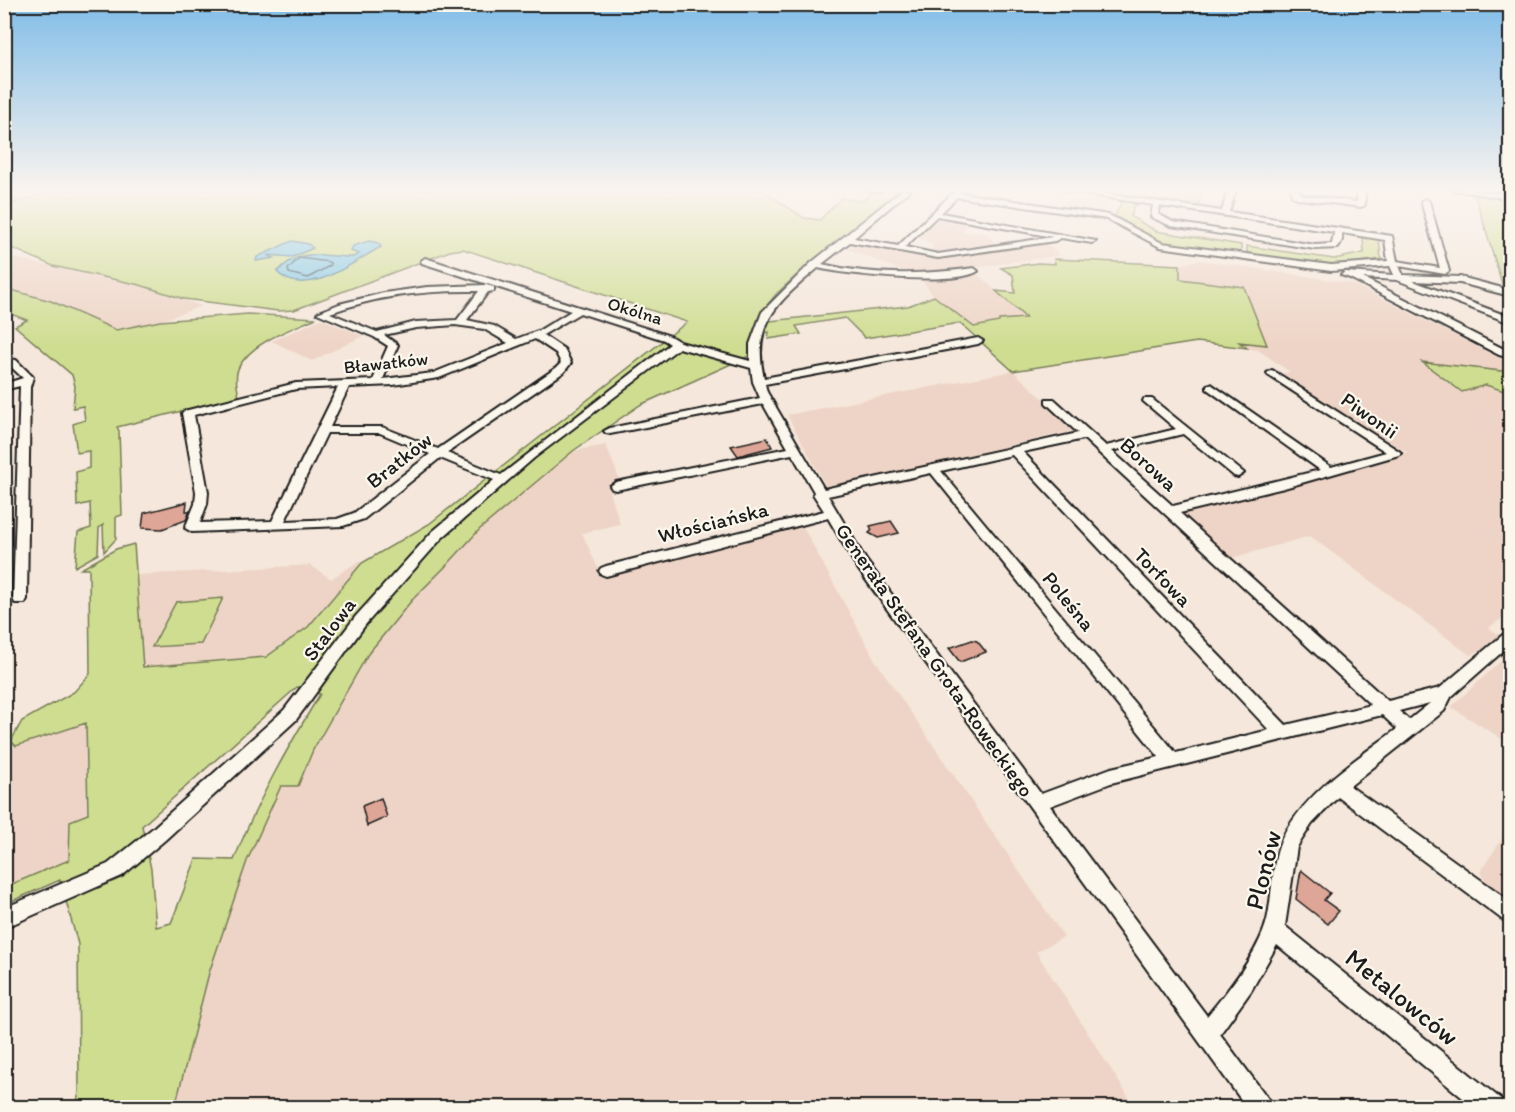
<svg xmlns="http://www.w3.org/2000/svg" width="1515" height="1112" viewBox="0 0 1515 1112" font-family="Itim,sans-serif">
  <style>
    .built { fill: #eed4c6 }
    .green { fill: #cfdd91; stroke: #767c56; stroke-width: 1.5; fill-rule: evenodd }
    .water { fill: #86cae7; stroke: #5c8496; stroke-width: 1.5 }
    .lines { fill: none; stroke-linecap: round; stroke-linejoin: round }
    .shore { stroke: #46626d; stroke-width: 1.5 }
    .building { fill: #dea696; stroke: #1c1c1c; stroke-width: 1.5 }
    .minor-casing { stroke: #1c1c1c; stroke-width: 4 }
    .minor { fill: #fbf7ec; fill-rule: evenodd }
    .labels { text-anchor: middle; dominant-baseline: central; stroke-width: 4.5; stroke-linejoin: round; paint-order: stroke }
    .far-street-label { font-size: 18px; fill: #1c1c1c; stroke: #fbf7ec }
    .street-label { font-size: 21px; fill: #1c1c1c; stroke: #fbf7ec }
    .near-street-label { font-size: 26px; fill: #1c1c1c; stroke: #fbf7ec }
  </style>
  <rect width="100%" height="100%" fill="#f5e7db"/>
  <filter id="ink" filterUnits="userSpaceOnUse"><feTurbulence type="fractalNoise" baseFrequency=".0167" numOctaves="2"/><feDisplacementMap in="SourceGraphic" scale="12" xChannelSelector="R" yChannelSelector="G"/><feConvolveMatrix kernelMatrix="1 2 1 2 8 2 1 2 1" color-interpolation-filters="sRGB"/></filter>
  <g filter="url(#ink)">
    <!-- built -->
    <path class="built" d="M5,190H59L5,206Z
      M1069,195L1107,201L1101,215L1061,210Z
      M936,216L969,222L962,232L985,233L999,246L933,255L932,244L916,236Z
      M1043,242L1061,255L947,272H905L848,249L860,243L928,257Z
      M4,256L140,285L202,306L160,321L116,330L51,301L5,288Z
      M1199,260L1351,283L1510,363V372L1423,363L1462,392L1486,385L1510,393V612L1489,628L1510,642V744L1451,707L1503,659L1484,649L1470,655L1310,536L1228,559L1180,513L1407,452L1277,375L1290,372L1258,350L1247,348L1237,342L1267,345L1244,287L1180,279V265Z
      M975,272L996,291L1027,318L999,320V322L974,327L934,296L917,274Z
      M321,319L363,336L312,361L272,341Z
      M1013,371L1077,430L827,488L787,415Z
      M606,445L620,481L608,486L620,524L582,533L601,575L802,525L875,660L1064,937L1036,952L1135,1107L175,1108L209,973L247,861L281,786H298L313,750L368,654L412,600L448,564L480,529L516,496L573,451Z
      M359,561L362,563L308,627L266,657L143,667L137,575L310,565L331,579Z
      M86,723L88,814L70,821L69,861L5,887L4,750Z
      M1510,827V901L1487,883L1480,872Z"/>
    <!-- green -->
    <path class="green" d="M57,190H762L804,218L820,220L841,198L862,201L873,192L903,190L818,256L776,294L759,316L752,335L751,355L640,405L573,451L480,529L448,564L412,600L368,654L313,750L298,786H281L247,861L209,973L175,1107H76L79,1092L78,944L60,880L5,904V887L69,860L70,821L88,814L86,723L16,746L11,741L22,721L74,692L90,674L89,569H81L116,549L134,544L143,667L266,657L308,627L362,563L429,524L687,322L463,249L450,251L294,310L278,311L184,299L140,285L53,266L5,245V206ZM297,687L320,694C288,747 257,801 234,860L196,859L171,923L156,927L151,869L142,826Z
      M1123,190L1202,192L1198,208L1128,198L1124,195Z
      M1475,195L1510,199V292L1504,290Z
      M1122,201L1143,204L1134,205L1131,217L1156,231L1241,245V255L1161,244L1115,216Z
      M1363,237L1379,240L1381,259L1332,266L1247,256V246L1334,259L1364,253Z
      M1054,259L1180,265V279L1244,287L1267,345L1239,342L1247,348L1197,342L1013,371L960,323L865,338L845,318L796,326L801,334L768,339L769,332L765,333L770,321L908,306L934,296L974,327L999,322V320L1026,318L996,291L1015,293L1013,275L1001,268L1038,263L1055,264Z
      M4,288L51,301L116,330L160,321L248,314L316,318C292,329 254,341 240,365C234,374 237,387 239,397L117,427L119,431L122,515L116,517V539L104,552L103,525L99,528L98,554L75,567L78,532L91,528L90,503L77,506L76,472L89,468V451L77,453L73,424L85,420L83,406L73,408L75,386L72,375L15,326L27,320L11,314L5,316Z
      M1422,362L1510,372V393L1486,385L1462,392Z
      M223,598L201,644L152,647L176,602Z"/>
    <!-- water -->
    <path class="water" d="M292,241L308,244L313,248L293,257L267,255L274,258L256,261L257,257Z
      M369,241L378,243L381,247C354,261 306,301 277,272C302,246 321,257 353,257L359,254L351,251L353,246Z"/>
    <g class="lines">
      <!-- shore -->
      <path class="shore" d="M299,258L329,262L331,265L308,278L289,273L288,269Z"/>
    </g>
    <!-- building -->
    <path class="building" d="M767,438L772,447L749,453L738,456L731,446Z
      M187,502L186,511H190L186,520L162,529L142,528L144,513Z
      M891,521L899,533L878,538L869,533L872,530L870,526Z
      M972,640L977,641L986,652L960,662L949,648Z
      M381,798L387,817L367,826L362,806Z
      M1301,870L1330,893L1324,900L1339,911L1328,924L1296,899Z"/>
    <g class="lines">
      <!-- minor casing -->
      <g class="minor-casing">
        <path id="minor" d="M865,190H884L881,192Z
          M902,190H910L854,238L898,246L956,190H963L961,193L1109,215L1162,243L1331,265L1388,261L1385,240L1342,233V240L1338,248L1315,249L1171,226L1151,217L1153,205L1062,190H1081L1222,211L1228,190H1236L1229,212L1392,236L1397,261L1440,268L1421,201L1425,199L1429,201L1449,271L1445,274L1399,266L1403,275L1460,277L1510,290V296L1460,283L1413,281L1510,317V323L1397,280L1363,278L1510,352V358L1499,355L1350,278L1341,275L1345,272L1394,275L1390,266L1331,271L1160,247L1107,219L957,197L941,213L1096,241L1092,243L1061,238L1055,241L938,258L850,242L822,264C872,276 924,275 974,268L978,271C956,286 847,275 818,268C779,301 751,323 764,378L978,338L983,341L978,344L765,384L767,392L824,489L1078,433L1046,403V399H1054L1106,446L1176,429L1143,401L1144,399H1152L1244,473L1238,477L1234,476L1183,434L1112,451L1173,506L1320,470L1207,389V385L1211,384L1331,467L1386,452L1268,375L1267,373L1272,370L1399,451L1401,453L1399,455L1284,488L1180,513L1388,701L1440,688L1505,633L1510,632V645L1451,697L1444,711L1350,786L1510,901V923L1503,920L1338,797L1312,824L1297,847L1285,926L1502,1100L1505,1108H1475L1277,945L1251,991L1220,1034L1269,1100L1272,1108H1247L856,566L828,518L606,576L601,574L599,571L601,568L606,566L824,511L813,494L814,492L792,454L616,490L612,489L610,486L616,482L788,448L763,404L610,434L606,433L604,431L610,428L760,398L753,382L751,368L679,348L534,458L442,538L366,624L296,720L165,840L122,876L4,928V908L108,864L153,828L284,710L356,616L432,532L494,480L440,458L364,519L343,526L192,532L185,528L195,504L196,492L182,413L184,411L296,383L373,380L388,346L374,337L317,313L339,304L384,293L427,287L486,285L494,287V291L488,292L467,320L494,326L516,339L540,330L571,311L422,263L421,261L425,258L670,336L680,342L750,361V344L762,312L811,263ZM1160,206L1334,232L1332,244L1315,245L1173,222L1158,214ZM937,216L1053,237L938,254L905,247ZM479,291L457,320L416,322L377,332L330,313C378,295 428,290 479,291ZM580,313L664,340L670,344L501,475L447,453L564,372L571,363L564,349L543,335ZM455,325L484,329L508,343L433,373L383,379L398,345L384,335L416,328ZM535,339L556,353L561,363L556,368L438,449L382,427H330L349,387L393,385L439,378ZM338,387L272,521L200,523L207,504L208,492L194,415L296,389ZM327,433H380L430,454L354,513L337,519L285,521ZM1084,439L1098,452L1371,705L1286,725L1023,452ZM1012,455L1269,730L1176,753L941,471ZM931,473L1159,757L1111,768L1041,794L866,560L828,496ZM1430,703L1409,720L1399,711ZM1382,715L1397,729C1358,758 1311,788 1286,831C1270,858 1274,890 1267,920C1259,952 1228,991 1207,1016L1050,806L1111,783Z
          M1291,190H1299L1302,195L1357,202V190H1365V205L1361,207L1300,199L1292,196Z
          M1452,190H1473L1510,195V199Z
          M4,358L16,360L33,377L30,387L27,599L25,603H15L13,599L20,386L4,390V384L23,378L9,365L4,364Z"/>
      </g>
      <!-- minor -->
      <use href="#minor" class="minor"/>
    </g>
  </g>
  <!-- sky -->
  <linearGradient id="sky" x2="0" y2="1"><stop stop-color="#81bde8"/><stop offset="0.55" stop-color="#faf4ef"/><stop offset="1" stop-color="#faf4ef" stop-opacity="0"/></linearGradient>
  <rect width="1515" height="346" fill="url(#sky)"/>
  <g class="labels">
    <!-- far-street labels -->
    <g class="far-street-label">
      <text transform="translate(635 311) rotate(17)">Okólna</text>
      <text transform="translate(386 363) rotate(-6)">Bławatków</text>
    </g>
    <!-- street labels -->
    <g class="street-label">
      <text transform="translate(1370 415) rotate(35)">Piwonii</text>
      <text transform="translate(399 460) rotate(-38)">Bratków</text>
      <text transform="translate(1149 464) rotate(42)">Borowa</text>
      <text transform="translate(713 522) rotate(-14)">Włościańska</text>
      <text transform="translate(1163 577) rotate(46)">Torfowa</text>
      <text transform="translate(1069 601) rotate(51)">Poleśna</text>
      <text transform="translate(329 629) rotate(-53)">Stalowa</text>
      <text transform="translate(935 660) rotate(55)">Generała Stefana Grota-Roweckiego</text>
    </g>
    <!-- near-street labels -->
    <g class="near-street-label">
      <text transform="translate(1263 870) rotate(-76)">Plonów</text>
      <text transform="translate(1402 997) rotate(39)">Metalowców</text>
    </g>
  </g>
  <!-- margin -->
  <rect width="1515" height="1112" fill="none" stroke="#fbf7ec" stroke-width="24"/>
  <rect x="12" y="12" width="1491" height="1088" fill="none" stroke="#1c1c1c" stroke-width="2" filter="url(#ink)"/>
</svg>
